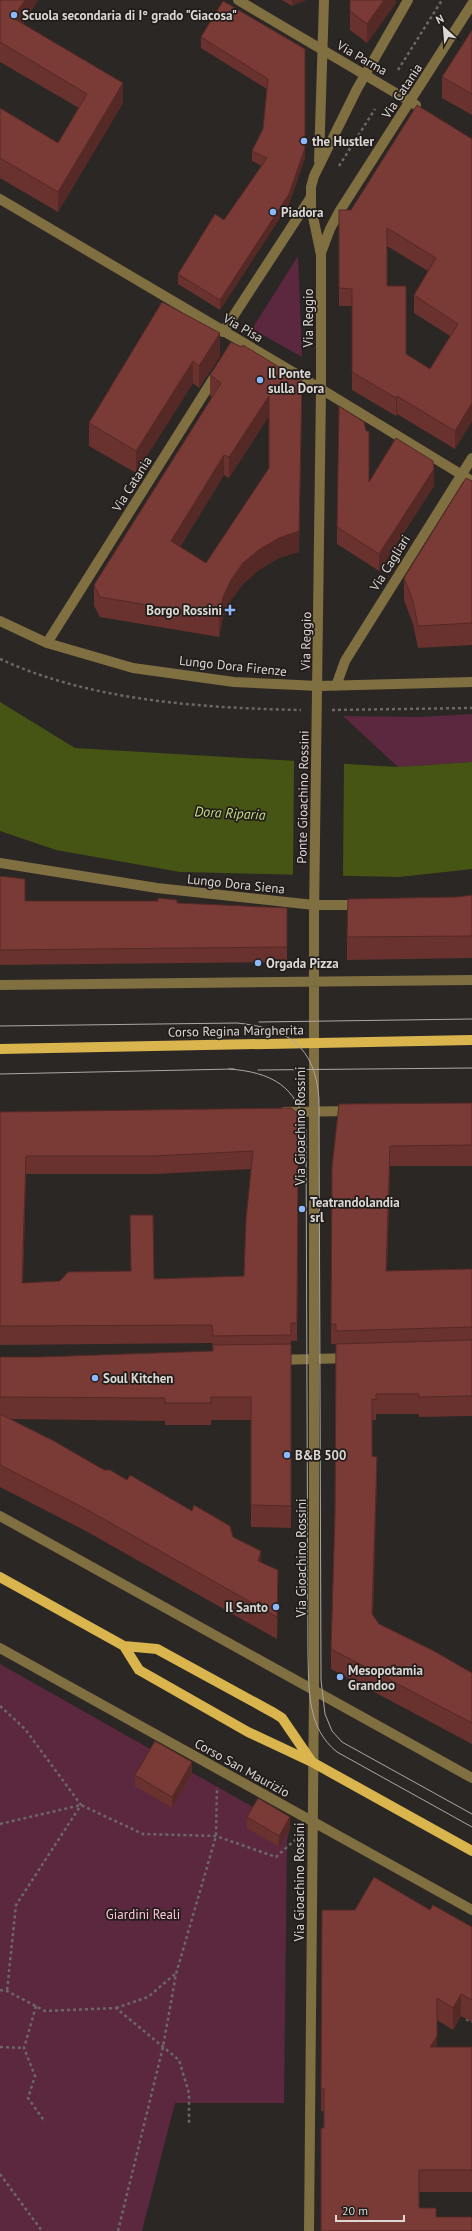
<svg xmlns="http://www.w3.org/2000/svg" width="472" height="2231" viewBox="0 0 472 2231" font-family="'PT Sans',sans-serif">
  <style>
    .green { fill: #5b283f }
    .water { fill: #465513 }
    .pier { fill: #2b2724 }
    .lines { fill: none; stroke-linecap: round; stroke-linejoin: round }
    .path { stroke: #6c6865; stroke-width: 2.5; stroke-dasharray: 3 3; stroke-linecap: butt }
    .minor { stroke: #806f41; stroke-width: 10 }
    .major { stroke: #dab54e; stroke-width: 10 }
    .tram { stroke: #aba7a5; stroke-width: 1 }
    .wall { fill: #69322e; fill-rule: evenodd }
    .shaded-wall { fill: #552926 }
    .building { fill: #7a3a36; stroke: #552926; fill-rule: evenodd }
    .poi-dot { fill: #8cb9fc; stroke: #221d1a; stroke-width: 1.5 }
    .labels { text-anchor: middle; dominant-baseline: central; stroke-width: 3.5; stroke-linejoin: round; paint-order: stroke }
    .poi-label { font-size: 13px; font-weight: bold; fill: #dbd8d6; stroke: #221d1a; text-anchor: start }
    .street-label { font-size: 13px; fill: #dbd8d6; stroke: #221d1a }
    .park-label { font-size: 13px; fill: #ffc5db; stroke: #221d1a }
    .water-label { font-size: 14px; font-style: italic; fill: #c4dc80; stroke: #221d1a }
  </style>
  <rect width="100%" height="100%" fill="#2b2724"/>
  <!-- green -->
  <path class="green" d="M298,256L302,357L252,329Z
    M472,714V762L398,767L343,716L420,717Z
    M0,1664L290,1828L287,1840L284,2103H175L142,2231H0Z"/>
  <!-- water -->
  <path class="water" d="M0,702L75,748L398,767L472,762V869L399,877L180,872L56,850L0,831Z"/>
  <!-- pier -->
  <path class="pier" d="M294,759L344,762L343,878L293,877Z"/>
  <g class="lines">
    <!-- path -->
    <path class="path" d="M398,70L442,0
      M339,166L375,109
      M0,659C91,701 202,708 301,710
      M332,710L472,708
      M0,1706L25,1729L81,1805L16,1905L7,1991
      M0,1824L81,1805L143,1834L216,1836L276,1857L295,1840
      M0,1990L7,1991L45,2011L116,2008L179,2060L189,2093V2123
      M36,2006L24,2048L35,2076L28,2098L45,2122
      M116,2008L148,1997L175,1974
      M466,2015L464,2018L472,2022
      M0,2047L24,2048
      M0,2174L42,2231
      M118,2231L163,2047L176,1974L216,1836L217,1787"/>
    <!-- minor -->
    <path class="minor" d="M238,0L416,105
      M319,161L324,0
      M0,199L293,372L472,481
      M321,253L330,229L339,212L472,4
      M223,332L311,197
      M0,621L47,643L133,668L234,682L319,686L472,682
      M47,643L217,373
      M336,686L345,661L472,458
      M0,863L157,888L314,905H360
      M0,985L472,980
      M284,1112L352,1111
      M278,1360L350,1358
      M0,1516L472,1778
      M0,1648L472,1910
      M309,2231L314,1692V916L321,389V255L311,207V187L314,176L357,89L408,0"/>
    <!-- major -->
    <path class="major" d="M0,1049L472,1040
      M0,1577L124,1646L157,1649L274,1713L282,1718L312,1762
      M124,1646L139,1670L248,1732L312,1762L472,1851"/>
    <!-- tram -->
    <path class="tram" d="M259,1022L472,1019
      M0,1026L237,1023C287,1028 315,1045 319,1099L321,1680L325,1714L332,1731L342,1742L472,1814
      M229,1069C271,1072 298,1086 306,1130L308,1655C309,1690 307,1728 337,1752L472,1827
      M258,1070L472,1068
      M0,1074L234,1069"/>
  </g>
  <!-- wall -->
  <path class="wall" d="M0,0H38L23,24L123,103L58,212L0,178V108L58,143L79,108L0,62Z
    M282,0H306L292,6Z
    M350,0H396V3L367,43L350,30Z
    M472,30V115L442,98V77Z
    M201,37L305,49V158L289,204L220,310L178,284V274L224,220L262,166L252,161V151L263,129L267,89L201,48Z
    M472,139V421L455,449L397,414L396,416L352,390V306H339V210H351ZM387,246L428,271L414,295V313L450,336L430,369L406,354L387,286Z
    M162,302L220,356L199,388L193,383L136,473L89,446V423Z
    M210,375L302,401L299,552L279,558L260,569L243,584L231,600L223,617L219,637L100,617L94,606V585L212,397L210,396ZM269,416V468L206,563L180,547L224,475L229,478Z
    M472,481V645L418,648L413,624L404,600V578Z
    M369,482L434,486L379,571L337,544V527Z
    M0,876L25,901L177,903L287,908V962L0,965Z
    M472,895V958L347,960V937L457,897Z
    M472,1103V1166H390L387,1271L472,1269V1416L419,1417V1414H376V1420H372V1456L377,1477L373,1615L379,1624L472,1673V1744L331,1669V1649L335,1513L336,1344H331L332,1167Z
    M0,1112L297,1113V1341H291V1528L251,1527V1420H211V1425H165V1421L11,1419L104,1470L127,1480L233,1537L261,1562L278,1592L277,1639L84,1530L0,1487V1357H41L213,1351L212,1343L0,1345ZM251,1169L244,1276L23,1283L26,1174H154Z
    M192,1773L172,1808L135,1786V1775Z
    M247,1817L290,1828L279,1847L247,1828Z
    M322,1910H430L472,1927V2022L461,2016L453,2030L437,2020V2047H472V2192H419L321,2231L324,2111H321Z"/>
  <!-- shaded-wall -->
  <path class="shaded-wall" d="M25,0H38L13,38V18Z
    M292,0H306L292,6Z
    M384,0H396V3L367,43V24Z
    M123,83V103L58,212V192Z
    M305,148V158L289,204L220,310V300Z
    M220,333V356L199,388V366Z
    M193,361V383L136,473V451Z
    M302,381L299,552L279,558L260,569L243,584L231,600L223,617L219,637V617L223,597Z
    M269,396V416L229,478V457Z
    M397,396V414L396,416V398Z
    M472,403V421L455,449V431Z
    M224,455V475L171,562V541Z
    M434,469V486L379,571V554Z
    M390,1146V1166L386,1292V1271Z
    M26,1156V1174L22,1301V1283Z
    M377,1457V1477L372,1635V1614Z
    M261,1551V1573L258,1561Z
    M278,1570V1592L277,1639V1617Z
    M192,1762V1773L172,1808V1797Z
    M290,1817V1828L279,1847V1836Z
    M461,1994V2016L453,2030V2008Z
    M437,2036V2058L430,2047Z"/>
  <!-- building -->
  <path class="building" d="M0,0H25L13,18L123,83L58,192L0,158V108L58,143L87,94L0,42Z
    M350,0H384L367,24L350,11Z
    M223,1L305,49V148L289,194L220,300L178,274L215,214L224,220L267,158L252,151L263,129L268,79L201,37Z
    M472,30V94L442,77Z
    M417,105L472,139V403L455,431L397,396L396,398L352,372V289L339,288V210H351ZM387,228L436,258L414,295L458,324L430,369L406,354V286H387Z
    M162,302L220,333L199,366L193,361L136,451L89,423Z
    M231,342L242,347L243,345L302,381L299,531L279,538L260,549L243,563L231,580L223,597L219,617L100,597L94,585L221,383L210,375ZM269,396V468L206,563L171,541L224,455L229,457Z
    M339,406L364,422L366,431H369V482L396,438L433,461L434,469L379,554L337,527Z
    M466,478L472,481V623L418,626L413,601L404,578Z
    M0,876L25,879V901H158V898L177,900V903L287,908V947L0,950Z
    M472,895V936L347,937L348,899L457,897Z
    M472,1103V1145L390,1146L386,1271L472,1269V1327L336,1331V1324H331L332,1167L339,1104Z
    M291,1108L297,1113L298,1167L297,1323H291V1335L213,1336L212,1325L0,1326V1112ZM253,1151L246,1219L244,1276L154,1279L153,1215H130L131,1271L68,1272L60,1281L22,1283L26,1156H154Z
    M472,1340V1396L419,1397V1394H376V1400L372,1399V1456L377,1457L372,1614L379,1624L434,1651L472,1673V1723L331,1649L335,1513L336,1344Z
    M291,1344V1506L251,1505V1397H211V1403H165V1398L0,1397V1357H41L213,1351V1345Z
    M0,1414L54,1441L104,1470H110L127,1480L130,1475L192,1511L194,1505L230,1526L233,1537L261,1551L258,1561L278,1570L277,1617L84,1508L0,1465Z
    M155,1741L192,1762L172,1797L135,1775Z
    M258,1798L290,1817L279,1836L247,1817Z
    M374,1877L430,1910L433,1905L472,1927V2000L461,1994L453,2008L437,1998V2036L430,2047H472V2170H419V2208H436V2217H472V2231H321V2128H324V2089H321L322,1910H355Z"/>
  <!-- markers -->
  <g class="poi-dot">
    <circle cx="14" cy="15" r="4"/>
    <circle cx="304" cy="141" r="4"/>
    <circle cx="273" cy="212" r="4"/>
    <circle cx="260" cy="380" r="4"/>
    <path d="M228 604h4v4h4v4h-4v4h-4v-4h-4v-4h4z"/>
    <circle cx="258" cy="963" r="4"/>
    <circle cx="302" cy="1209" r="4"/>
    <circle cx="95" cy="1378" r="4"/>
    <circle cx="287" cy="1455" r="4"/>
    <circle cx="276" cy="1607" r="4"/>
    <circle cx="340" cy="1677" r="4"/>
  </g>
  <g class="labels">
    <!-- poi labels -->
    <g class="poi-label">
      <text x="22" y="15">Scuola secondaria di I° grado "Giacosa"</text>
      <text x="312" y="141">the Hustler</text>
      <text x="281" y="212">Piadora</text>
      <text x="268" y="373">Il Ponte<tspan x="268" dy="15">sulla Dora</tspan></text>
      <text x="222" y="610" text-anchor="end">Borgo Rossini</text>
      <text x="266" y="963">Orgada Pizza</text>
      <text x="310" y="1202">Teatrandolandia<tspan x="310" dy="15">srl</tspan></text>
      <text x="103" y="1378">Soul Kitchen</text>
      <text x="295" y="1455">B&amp;B 500</text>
      <text x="268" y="1607" text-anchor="end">Il Santo</text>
      <text x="348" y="1670">Mesopotamia<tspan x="348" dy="15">Grandoo</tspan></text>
    </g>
    <!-- street labels -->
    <g class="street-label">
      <text transform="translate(362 58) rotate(30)">Via Parma</text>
      <text transform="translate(402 91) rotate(-57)">Via Catania</text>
      <text transform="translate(308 318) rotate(-90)">Via Reggio</text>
      <text transform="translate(243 328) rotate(30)">Via Pisa</text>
      <text transform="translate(132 484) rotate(-58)">Via Catania</text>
      <text transform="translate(390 563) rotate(-58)">Via Cagliari</text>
      <text transform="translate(306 641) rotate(-89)">Via Reggio</text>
      <text transform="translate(233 666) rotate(6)">Lungo Dora Firenze</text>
      <text transform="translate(303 797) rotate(-89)">Ponte Gioachino Rossini</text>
      <text transform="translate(236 884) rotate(6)">Lungo Dora Siena</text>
      <text transform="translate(236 1031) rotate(-1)">Corso Regina Margherita</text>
      <text transform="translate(300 1126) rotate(-90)">Via Gioachino Rossini</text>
      <text transform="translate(301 1558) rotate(-90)">Via Gioachino Rossini</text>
      <text transform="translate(242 1768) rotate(29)">Corso San Maurizio</text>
      <text transform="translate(299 1882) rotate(-90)">Via Gioachino Rossini</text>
    </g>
    <!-- park labels -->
    <g class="park-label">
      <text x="143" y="1914">Giardini Reali</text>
    </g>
    <!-- water labels -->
    <g class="water-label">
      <text transform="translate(230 813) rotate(3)">Dora Riparia</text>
    </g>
  </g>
  <!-- north arrow -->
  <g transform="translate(444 28) rotate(334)" stroke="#221d1a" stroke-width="3" paint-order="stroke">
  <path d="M0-3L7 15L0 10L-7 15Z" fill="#dbd8d6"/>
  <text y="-6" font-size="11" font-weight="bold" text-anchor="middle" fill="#dbd8d6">N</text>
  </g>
  <!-- scale -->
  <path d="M336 2215v6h68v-6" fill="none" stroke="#dbd8d6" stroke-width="2"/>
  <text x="342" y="2215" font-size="12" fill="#dbd8d6" stroke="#221d1a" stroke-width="3" paint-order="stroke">20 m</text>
</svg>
